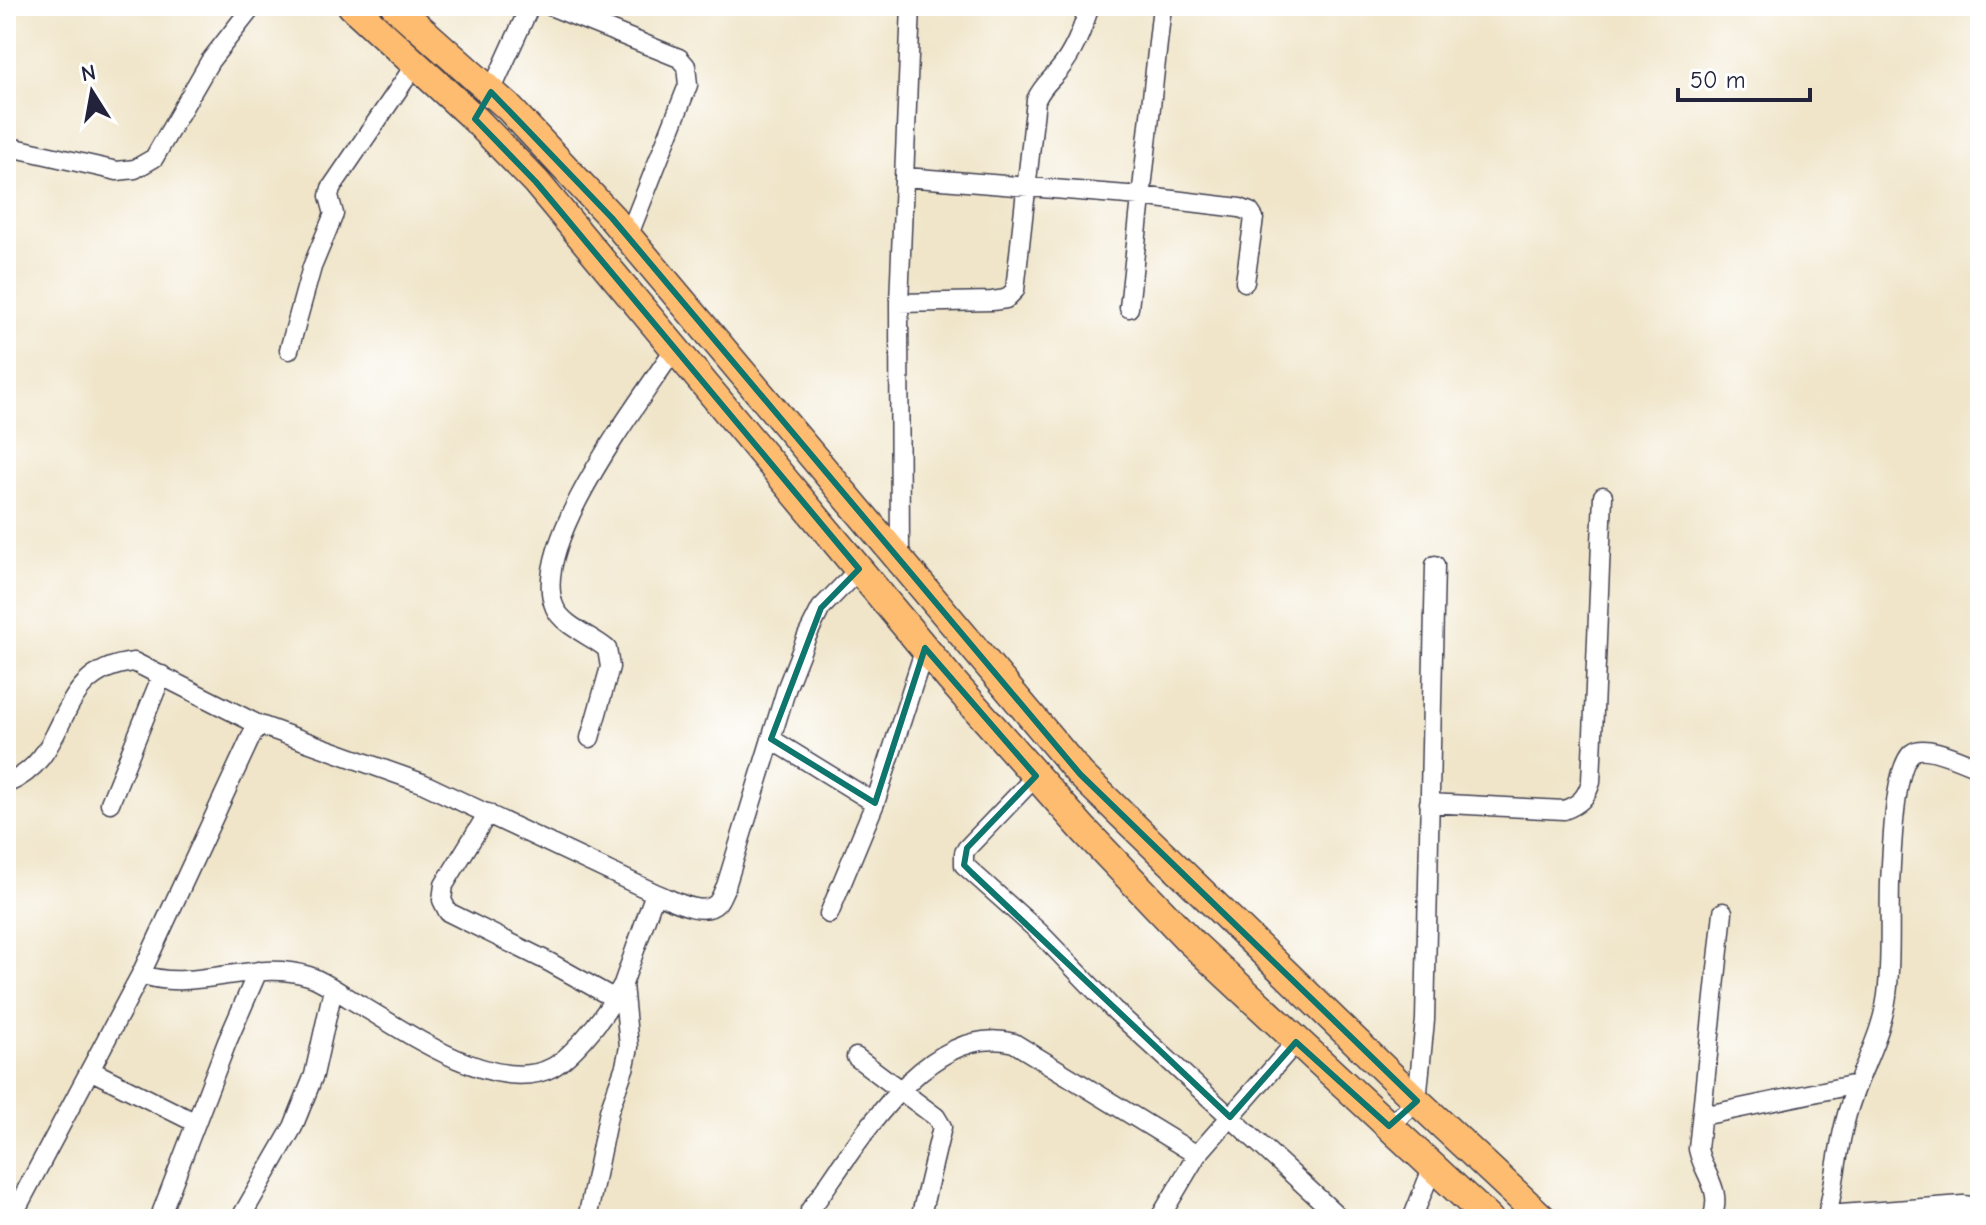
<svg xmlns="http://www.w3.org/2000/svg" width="1986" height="1225" viewBox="0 0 1986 1225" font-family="'Comic Neue',sans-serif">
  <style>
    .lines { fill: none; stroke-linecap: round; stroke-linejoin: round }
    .minor-casing { stroke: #413f50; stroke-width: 21 }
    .highway-casing { stroke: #413f50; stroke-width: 31 }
    .minor { stroke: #fff; stroke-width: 18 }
    .highway { stroke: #febc70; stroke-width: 28 }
    .marked { fill: none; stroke: #0f766e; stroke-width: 6; stroke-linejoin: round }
  </style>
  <rect width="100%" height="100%" fill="#fff"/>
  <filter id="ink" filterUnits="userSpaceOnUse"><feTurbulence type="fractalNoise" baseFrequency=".0125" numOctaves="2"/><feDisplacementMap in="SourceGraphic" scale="16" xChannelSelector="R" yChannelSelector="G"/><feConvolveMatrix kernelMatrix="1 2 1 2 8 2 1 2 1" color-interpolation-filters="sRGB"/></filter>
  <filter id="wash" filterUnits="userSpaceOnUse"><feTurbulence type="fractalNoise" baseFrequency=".006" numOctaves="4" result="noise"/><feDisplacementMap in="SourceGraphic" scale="32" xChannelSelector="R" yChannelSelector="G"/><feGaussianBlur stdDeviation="1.8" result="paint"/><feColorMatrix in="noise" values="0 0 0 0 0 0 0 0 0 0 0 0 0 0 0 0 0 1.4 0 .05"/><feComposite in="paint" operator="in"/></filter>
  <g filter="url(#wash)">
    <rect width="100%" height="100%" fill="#f0e5c9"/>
  </g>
  <g filter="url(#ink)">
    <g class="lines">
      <!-- minor casing -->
      <g class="minor-casing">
        <path id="minor" d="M550,6L679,58L686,66L688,85L628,237
          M488,98L530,6
          M6,146L117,171L135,169L154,158L210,61L253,6
          M905,177L1140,196L1240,208L1250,212L1254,218L1245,282
          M899,303L992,301L1006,299L1015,290L1036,100C1042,86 1050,81 1059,70C1075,51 1082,29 1090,6
          M1129,308L1162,6
          M289,350L312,267L334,214L329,196L331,188L415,65
          M900,561L899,303L911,6
          M590,738L610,667L607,649C592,636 563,626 555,608C527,546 641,401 675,348
          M771,739L875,803
          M1036,776L967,848L964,853V865L1039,932L1113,1009L1341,1219
          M6,784C76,755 49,671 134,662L257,724L422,783L655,893
          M110,803L162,675
          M1429,803L1564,810C1580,804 1586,798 1591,782L1603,496
          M488,813L444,885L442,900L448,912L549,962L615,999
          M829,914L875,803L925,648
          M141,974C191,994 252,958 309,976C327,982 345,997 362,1006C408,1033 498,1097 553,1067C565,1060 575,1049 584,1039C599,1022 612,1004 623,984
          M856,1057L936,1117L942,1127L920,1219
          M90,1070L196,1123
          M1702,1116L1857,1084
          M1389,1126L1417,1101L1425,1020L1435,565
          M810,1210C854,1150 926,1020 1014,1043L1197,1155
          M1827,1215L1963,1205L1980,1207
          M11,1219L141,974L257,724
          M159,1219L227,1042L258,971
          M240,1219L293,1127L314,1075L333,989
          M587,1219L609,1111L625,1066L629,1047L623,984L655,893C671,899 703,918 717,903C721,899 723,891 726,886L787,687L807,636L821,608L859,569
          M1159,1219L1197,1155L1296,1042
          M1412,1219L1433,1166
          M1712,1219C1723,1188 1704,1177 1698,1149L1723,912
          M1826,1219C1835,1186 1837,1151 1846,1118C1858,1071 1884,1037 1888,986C1891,952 1889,917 1890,882C1892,857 1893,768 1912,753C1925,742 1965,763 1980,768"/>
      </g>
      <!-- highway casing -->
      <g class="highway-casing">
        <path id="highway" d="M352,6L475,119L536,182L951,680L1084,830L1190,941L1489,1219
          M395,6L508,107L612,218L1080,774L1417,1101L1543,1219"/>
      </g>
      <!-- minor -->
      <use href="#minor" class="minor"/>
      <!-- highway -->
      <use href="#highway" class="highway"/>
    </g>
  </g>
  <!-- marked area -->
  <path class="marked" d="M491,92L612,218L1080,774L1417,1101L1389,1126L1296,1042L1230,1117L972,873L964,865L967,848L1036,776L925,648L875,803L771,739L821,608L859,569L536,182L475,119Z"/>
  <!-- margin -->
  <rect width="1986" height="1225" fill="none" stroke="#fff" stroke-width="32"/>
  <!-- north arrow -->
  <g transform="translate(92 92) rotate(349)" stroke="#ffffff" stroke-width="6" paint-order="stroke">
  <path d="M0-6L14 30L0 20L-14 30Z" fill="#22223b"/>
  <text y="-12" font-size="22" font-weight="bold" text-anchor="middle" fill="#22223b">N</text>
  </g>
  <!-- scale -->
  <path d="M1678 88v12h132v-12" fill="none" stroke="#22223b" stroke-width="4"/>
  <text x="1690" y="88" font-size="24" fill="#22223b" stroke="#ffffff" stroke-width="6" paint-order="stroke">50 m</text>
</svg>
